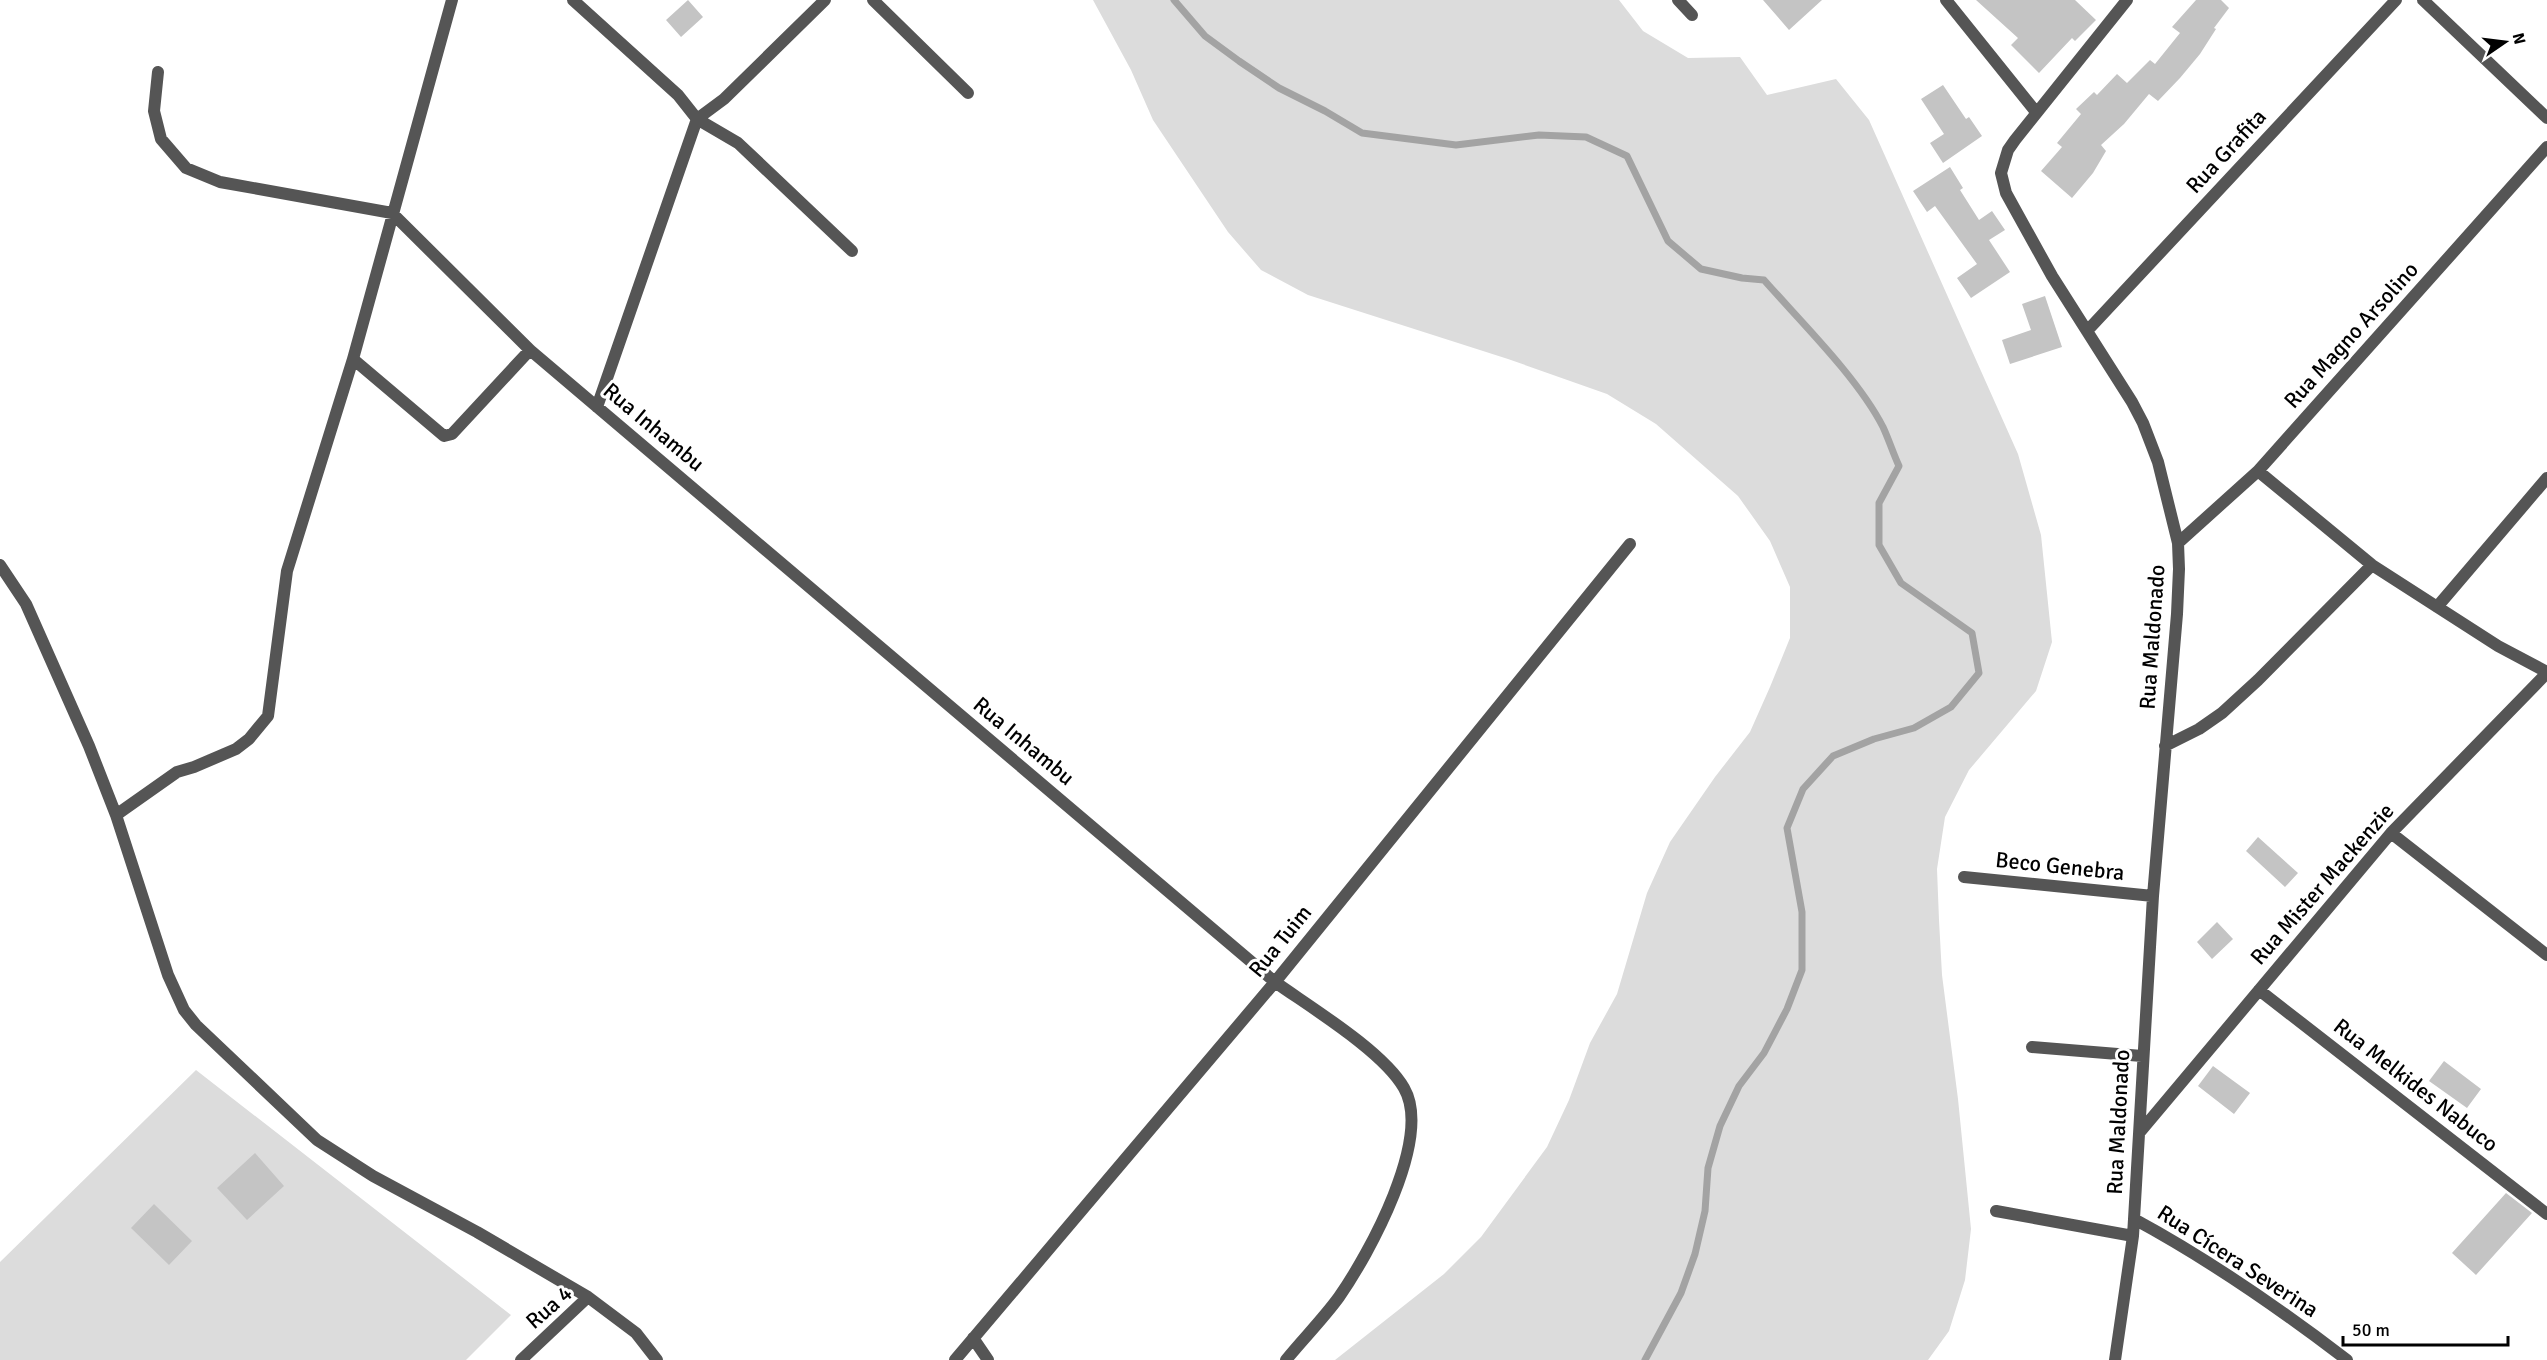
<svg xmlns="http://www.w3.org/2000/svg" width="2547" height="1360" viewBox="0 0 2547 1360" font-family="Signika,sans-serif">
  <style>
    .green { fill: #dcdcdc }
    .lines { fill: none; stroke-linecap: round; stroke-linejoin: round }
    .stream { stroke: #a3a3a3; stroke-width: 7 }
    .building { fill: #c4c4c4 }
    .street { stroke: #555; stroke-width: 12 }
    .labels { text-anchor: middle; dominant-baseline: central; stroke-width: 6; stroke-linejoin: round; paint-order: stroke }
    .street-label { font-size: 22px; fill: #000; stroke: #fff }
  </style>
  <rect width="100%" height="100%" fill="#fff"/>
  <!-- green -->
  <path class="green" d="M1093,0H1619L1643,31L1688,58L1740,57L1767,95L1836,79L1869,120L2018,454L2041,535L2052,642L2036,691L1969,770L1945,817L1937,869L1939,920L1942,975L1958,1099L1971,1229L1965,1280L1949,1331L1928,1360H1335L1444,1274L1481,1237L1547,1147L1569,1100L1590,1043L1617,994L1647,893L1670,842L1715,777L1750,732L1770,687L1790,638V587L1770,541L1738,496L1656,424L1607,394L1508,359L1308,295L1261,270L1228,232L1153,120L1131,70Z
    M196,1070L511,1315L466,1360H0V1262Z"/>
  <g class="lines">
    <!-- stream -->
    <path class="stream" d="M1174,0L1205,36L1239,61L1279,88L1325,111L1362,133L1456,145L1539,135L1586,137L1627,156L1668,241L1701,269L1742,278L1764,280C1801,322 1858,378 1883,427C1889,440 1893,453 1899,466L1879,503V545L1901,583L1972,633L1979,673L1951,707L1914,728L1874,739L1833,756L1803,789L1787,828L1802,912V970L1787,1009L1764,1053L1739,1086L1720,1126L1708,1168L1705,1211L1695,1254L1681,1293L1645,1360"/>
  </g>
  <!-- building -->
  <path class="building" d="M688,0L703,17L681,37L666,20Z
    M1763,0H1822L1789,30Z
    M1976,0H2075L2096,20L2075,41L2072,38L2039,73L2011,45L2018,38Z
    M2196,0H2221L2229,8L2214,28L2216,29L2200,54L2180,78L2158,101L2149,94L2124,124L2101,145L2106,151L2093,173L2072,198L2041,171L2062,147L2057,143L2081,114L2076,109L2094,92L2097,95L2117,74L2127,83L2150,60L2155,64L2180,33L2172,27Z
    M1943,85L1966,119L1969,117L1982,136L1943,163L1930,143L1944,134L1921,99Z
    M1950,167L1963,188L1960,190L1979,220L1992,211L2005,230L1989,240L2010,272L1971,298L1957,278L1977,264L1935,206L1927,212L1913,191Z
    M2045,296L2062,347L2010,364L2002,340L2031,330L2022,304Z
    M2258,837L2298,873L2285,887L2246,851Z
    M2217,922L2233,939L2212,959L2197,942Z
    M2444,1061L2481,1089L2467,1108L2429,1081Z
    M2213,1066L2250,1093L2234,1114L2198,1086Z
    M255,1153L284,1186L247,1220L217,1188Z
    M2506,1193L2532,1213L2476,1275L2452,1253Z
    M154,1204L192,1241L169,1265L131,1228Z"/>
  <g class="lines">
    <!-- street -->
    <path class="street" d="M573,0L678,95L697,119L597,407
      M825,0L724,99L697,119L738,143L852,251
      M873,0L968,93
      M1678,0L1692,15
      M1946,0L2036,112
      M2423,0L2547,118
      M158,72L154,111L161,139L186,168L220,182L392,213L530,350L1275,982C1310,1007 1383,1051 1404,1088C1433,1138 1369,1254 1339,1297C1323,1319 1303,1339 1286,1360
      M2087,331L2396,0
      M353,359L444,436L452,434L530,350
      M2258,471L2372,565L2498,646L2547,672
      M2178,543L2258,471L2547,147
      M0,565L26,604L89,746L116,815L168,975L184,1010L196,1025L317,1140L373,1176L477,1232L588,1297
      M2437,607L2547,478
      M2165,746L2199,729L2222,713L2258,680L2372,565
      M116,815L177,772L194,767L236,749L249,739L268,716L287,571L353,359L452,0
      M2391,833L2547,955
      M1964,877L2153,896
      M2259,990L2547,1214
      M2032,1047L2142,1056
      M2140,1132L2391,833L2547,673
      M1996,1211L2133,1236
      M2134,1219C2210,1260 2279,1308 2347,1360
      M973,1338L988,1360
      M521,1360L588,1297L636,1333L657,1360
      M955,1360L1275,982L1630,544
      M2115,1360L2133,1236L2153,896L2177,614L2179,569L2178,543L2158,462L2143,423L2132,402L2052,276L2006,193L2001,173L2008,150L2015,140L2127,0"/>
  </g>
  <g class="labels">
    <!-- street labels -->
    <g class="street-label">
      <text transform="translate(2226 151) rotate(-47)">Rua Grafita</text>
      <text transform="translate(2351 335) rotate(-48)">Rua Magno Arsolino</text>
      <text transform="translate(654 427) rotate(40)">Rua Inhambu</text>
      <text transform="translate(2152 637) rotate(-86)">Rua Maldonado</text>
      <text transform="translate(1024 741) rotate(40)">Rua Inhambu</text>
      <text transform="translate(2060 866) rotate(6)">Beco Genebra</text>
      <text transform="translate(2322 884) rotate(-49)">Rua Mister Mackenzie</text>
      <text transform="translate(1280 941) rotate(-51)">Rua Tuim</text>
      <text transform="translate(2416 1085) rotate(38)">Rua Melkides Nabuco</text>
      <text transform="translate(2118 1122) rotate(-87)">Rua Maldonado</text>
      <text transform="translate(2238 1261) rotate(33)">Rua Cícera Severina</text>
      <text transform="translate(549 1307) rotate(-41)">Rua 4</text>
    </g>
  </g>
  <!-- north arrow -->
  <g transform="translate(2505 42) rotate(76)" stroke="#ffffff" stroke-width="4.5" paint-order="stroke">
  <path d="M0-4.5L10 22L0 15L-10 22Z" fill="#000000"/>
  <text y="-9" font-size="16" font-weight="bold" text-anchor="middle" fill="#000000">N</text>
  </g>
  <!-- scale -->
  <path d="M2343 1336v9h165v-9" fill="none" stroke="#000000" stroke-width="3"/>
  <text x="2352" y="1336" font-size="18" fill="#000000" stroke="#ffffff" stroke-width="4.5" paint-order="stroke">50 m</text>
</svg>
